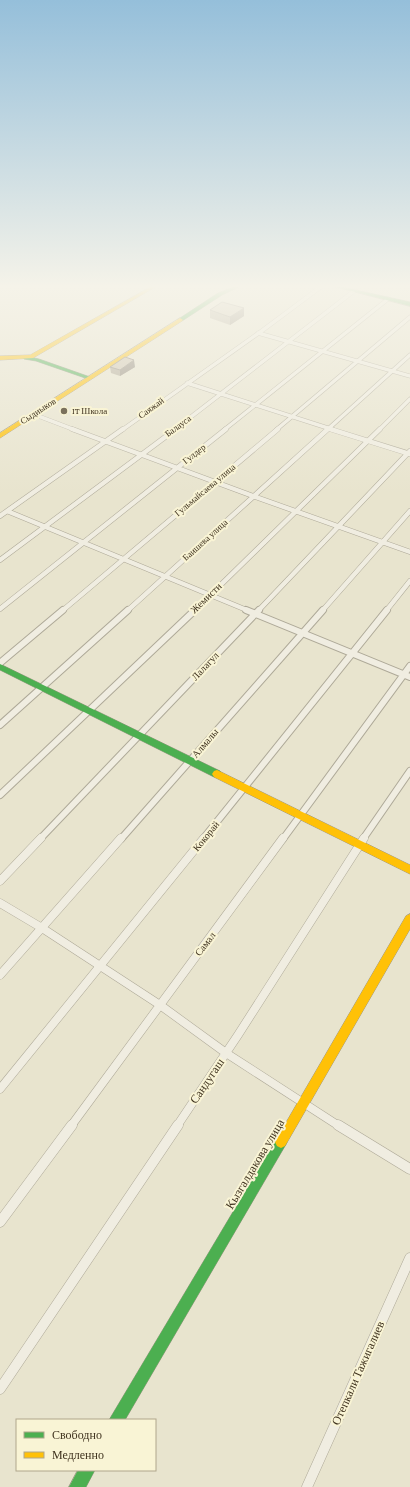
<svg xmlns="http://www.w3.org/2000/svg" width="410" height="1487" viewBox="0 0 410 1487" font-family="'Crimson Pro',serif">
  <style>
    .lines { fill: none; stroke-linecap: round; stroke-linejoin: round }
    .street-far4-casing { stroke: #aea998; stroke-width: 4.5 }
    .street-far3-casing { stroke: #aea998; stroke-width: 5.5 }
    .street-far2-casing { stroke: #aea998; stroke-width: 8 }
    .street-far1-casing { stroke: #aea998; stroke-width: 9 }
    .street-casing { stroke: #aea998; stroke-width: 11 }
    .fast-casing { stroke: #9e9887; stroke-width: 1 }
    .slow-casing { stroke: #9e9887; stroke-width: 1 }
    .street-far4 { stroke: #f0ede1; stroke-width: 3.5 }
    .street-far3 { stroke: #f0ede1; stroke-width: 4.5 }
    .street-far2 { stroke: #f0ede1; stroke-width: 6 }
    .street-far1 { stroke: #f0ede1; stroke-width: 8 }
    .street { stroke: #f0ede1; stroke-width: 10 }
    .fast { fill: #4caf50; fill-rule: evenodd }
    .slow { fill: #ffc107; fill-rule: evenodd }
    .wall { fill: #b0a896 }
    .shaded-wall { fill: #90887a }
    .building { fill: #cdc3af; stroke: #90887a }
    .poi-dot { fill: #7a705c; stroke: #f9f4d5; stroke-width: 1.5 }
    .labels { text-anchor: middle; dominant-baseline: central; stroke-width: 4; stroke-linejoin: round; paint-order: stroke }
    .far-street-label { font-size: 9px; fill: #3f321e; stroke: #f9f4d5 }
    .far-poi-label { font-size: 9px; fill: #3f321e; stroke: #f9f4d5; text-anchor: start }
    .street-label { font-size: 10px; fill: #3f321e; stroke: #f9f4d5 }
    .near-street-label { font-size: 12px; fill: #3f321e; stroke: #f9f4d5 }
  </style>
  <rect width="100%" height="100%" fill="#e8e4ce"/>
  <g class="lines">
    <!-- street-far4 casing -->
    <g class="street-far4-casing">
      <path id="street-far4" d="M258,333L410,376
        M187,383L334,430
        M33,414L75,430
        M122,430L263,330L322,286
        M174,430L354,291
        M224,430L388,299
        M276,430L410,317
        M327,430L410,355
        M379,430L410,399"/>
    </g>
    <!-- street-far3 casing -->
    <g class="street-far3-casing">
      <path id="street-far3" d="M72,429L253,496L410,552
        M330,429L410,454
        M7,511L249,611
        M0,516L123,429
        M0,560L176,429
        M0,609L226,429
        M62,611L278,429
        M127,611L328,429
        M194,611L380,429
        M258,611L410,451
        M322,611L410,511
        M386,611L410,581"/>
    </g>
    <!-- street-far2 casing -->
    <g class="street-far2-casing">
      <path id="street-far2" d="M246,610L410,677
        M0,663L63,610
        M0,725L128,610
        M0,795L195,610
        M40,839L259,610
        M121,839L323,610
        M203,839L387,610
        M283,839L410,666
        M363,839L410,771"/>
    </g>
    <!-- street-far1 casing -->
    <g class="street-far1-casing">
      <path id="street-far1" d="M0,881L41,838
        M0,903L42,928L160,1005L226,1053L339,1126
        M0,975L121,838
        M0,1089L204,838
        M71,1126L283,838
        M177,1126L238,1035L364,838"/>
    </g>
    <!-- street casing -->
    <g class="street-casing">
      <path id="street" d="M338,1125L410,1169
        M0,1222L72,1125
        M0,1389L178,1125
        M307,1487L410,1258"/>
    </g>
    <!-- fast casing -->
    <g class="fast-casing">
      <path id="fast" d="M236,286H241L222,295L182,321L177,320L218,293Z
        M332,286H338L410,302V306Z
        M26,356L39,359L93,378L88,379L36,361L24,359L23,358Z
        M0,664L220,771L222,774L220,777H214L0,670Z
        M281,1136L285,1138L287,1142L285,1146L125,1420H109L277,1138Z
        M78,1470H95L86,1487H69Z"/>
    </g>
    <!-- slow casing -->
    <g class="slow-casing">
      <path id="slow" d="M152,286H157L33,358L0,360V356L30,355Z
        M180,318L183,320L182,321L0,438V433Z
        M217,770L410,865V874L214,777L212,774L214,771Z
        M410,914V929L285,1146L281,1148L277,1146L275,1142L277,1138L406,916Z"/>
    </g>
    <!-- street-far4 -->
    <use href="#street-far4" class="street-far4"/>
    <!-- street-far3 -->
    <use href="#street-far3" class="street-far3"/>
    <!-- street-far2 -->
    <use href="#street-far2" class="street-far2"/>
    <!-- street-far1 -->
    <use href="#street-far1" class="street-far1"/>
    <!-- street -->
    <use href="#street" class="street"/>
    <!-- fast -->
    <use href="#fast" class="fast"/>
    <!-- slow -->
    <use href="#slow" class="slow"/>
  </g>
  <!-- wall -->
  <path class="wall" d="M210,310L244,316L230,325L210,318Z
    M110,367H135L120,376L111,373Z"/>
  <!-- shaded-wall -->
  <path class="shaded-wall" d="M244,308V316L230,325V317Z
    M134,360L135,367L120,376V370Z"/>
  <!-- building -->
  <path class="building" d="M222,302L244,308L230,317L210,310Z
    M125,357L134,360L120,370L110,367Z"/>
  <!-- sky -->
  <linearGradient id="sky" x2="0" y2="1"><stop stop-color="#95bfda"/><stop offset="0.58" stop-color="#f5f3e9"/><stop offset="1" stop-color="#f5f3e9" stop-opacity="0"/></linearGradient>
  <rect width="410" height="494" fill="url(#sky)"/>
  <!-- markers -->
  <circle class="poi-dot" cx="64" cy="411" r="4"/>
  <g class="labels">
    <!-- far-street labels -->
    <g class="far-street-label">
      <text transform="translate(151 408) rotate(-36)">Саяжай</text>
      <text transform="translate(38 411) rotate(-33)">Сыдиыков</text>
      <text transform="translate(178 426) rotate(-36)">Балауса</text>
      <text transform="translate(194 454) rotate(-38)">Гулдер</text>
      <text transform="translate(205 490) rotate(-40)">Гульмайсаева улица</text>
      <text transform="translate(205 540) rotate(-42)">Баишева улица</text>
    </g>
    <!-- far-poi labels -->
    <g class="far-poi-label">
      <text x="72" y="411">IT Школа</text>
    </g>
    <!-- street labels -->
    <g class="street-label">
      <text transform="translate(206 598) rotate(-44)">Жемисти</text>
      <text transform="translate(205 666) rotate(-47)">Лалагул</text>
      <text transform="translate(205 743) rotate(-49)">Алмалы</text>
      <text transform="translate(206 836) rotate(-51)">Кокорай</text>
      <text transform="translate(205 944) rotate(-53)">Самал</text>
    </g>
    <!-- near-street labels -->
    <g class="near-street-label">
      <text transform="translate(207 1081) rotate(-56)">Сандугаш</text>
      <text transform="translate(255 1164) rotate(-59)">Кызгалдакова улица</text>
      <text transform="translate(358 1373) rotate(-66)">Отепкали Тажигалиев</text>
    </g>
  </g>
  <!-- legend -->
  <rect x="16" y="1419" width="140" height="52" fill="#f9f4d5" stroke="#afa68c"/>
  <rect x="24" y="1432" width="20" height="6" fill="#4caf50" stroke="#afa68c"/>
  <text x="52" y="1439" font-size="12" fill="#3f321e">Свободно</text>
  <rect x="24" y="1452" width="20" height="6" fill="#ffc107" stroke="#afa68c"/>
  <text x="52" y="1459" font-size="12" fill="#3f321e">Медленно</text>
</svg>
